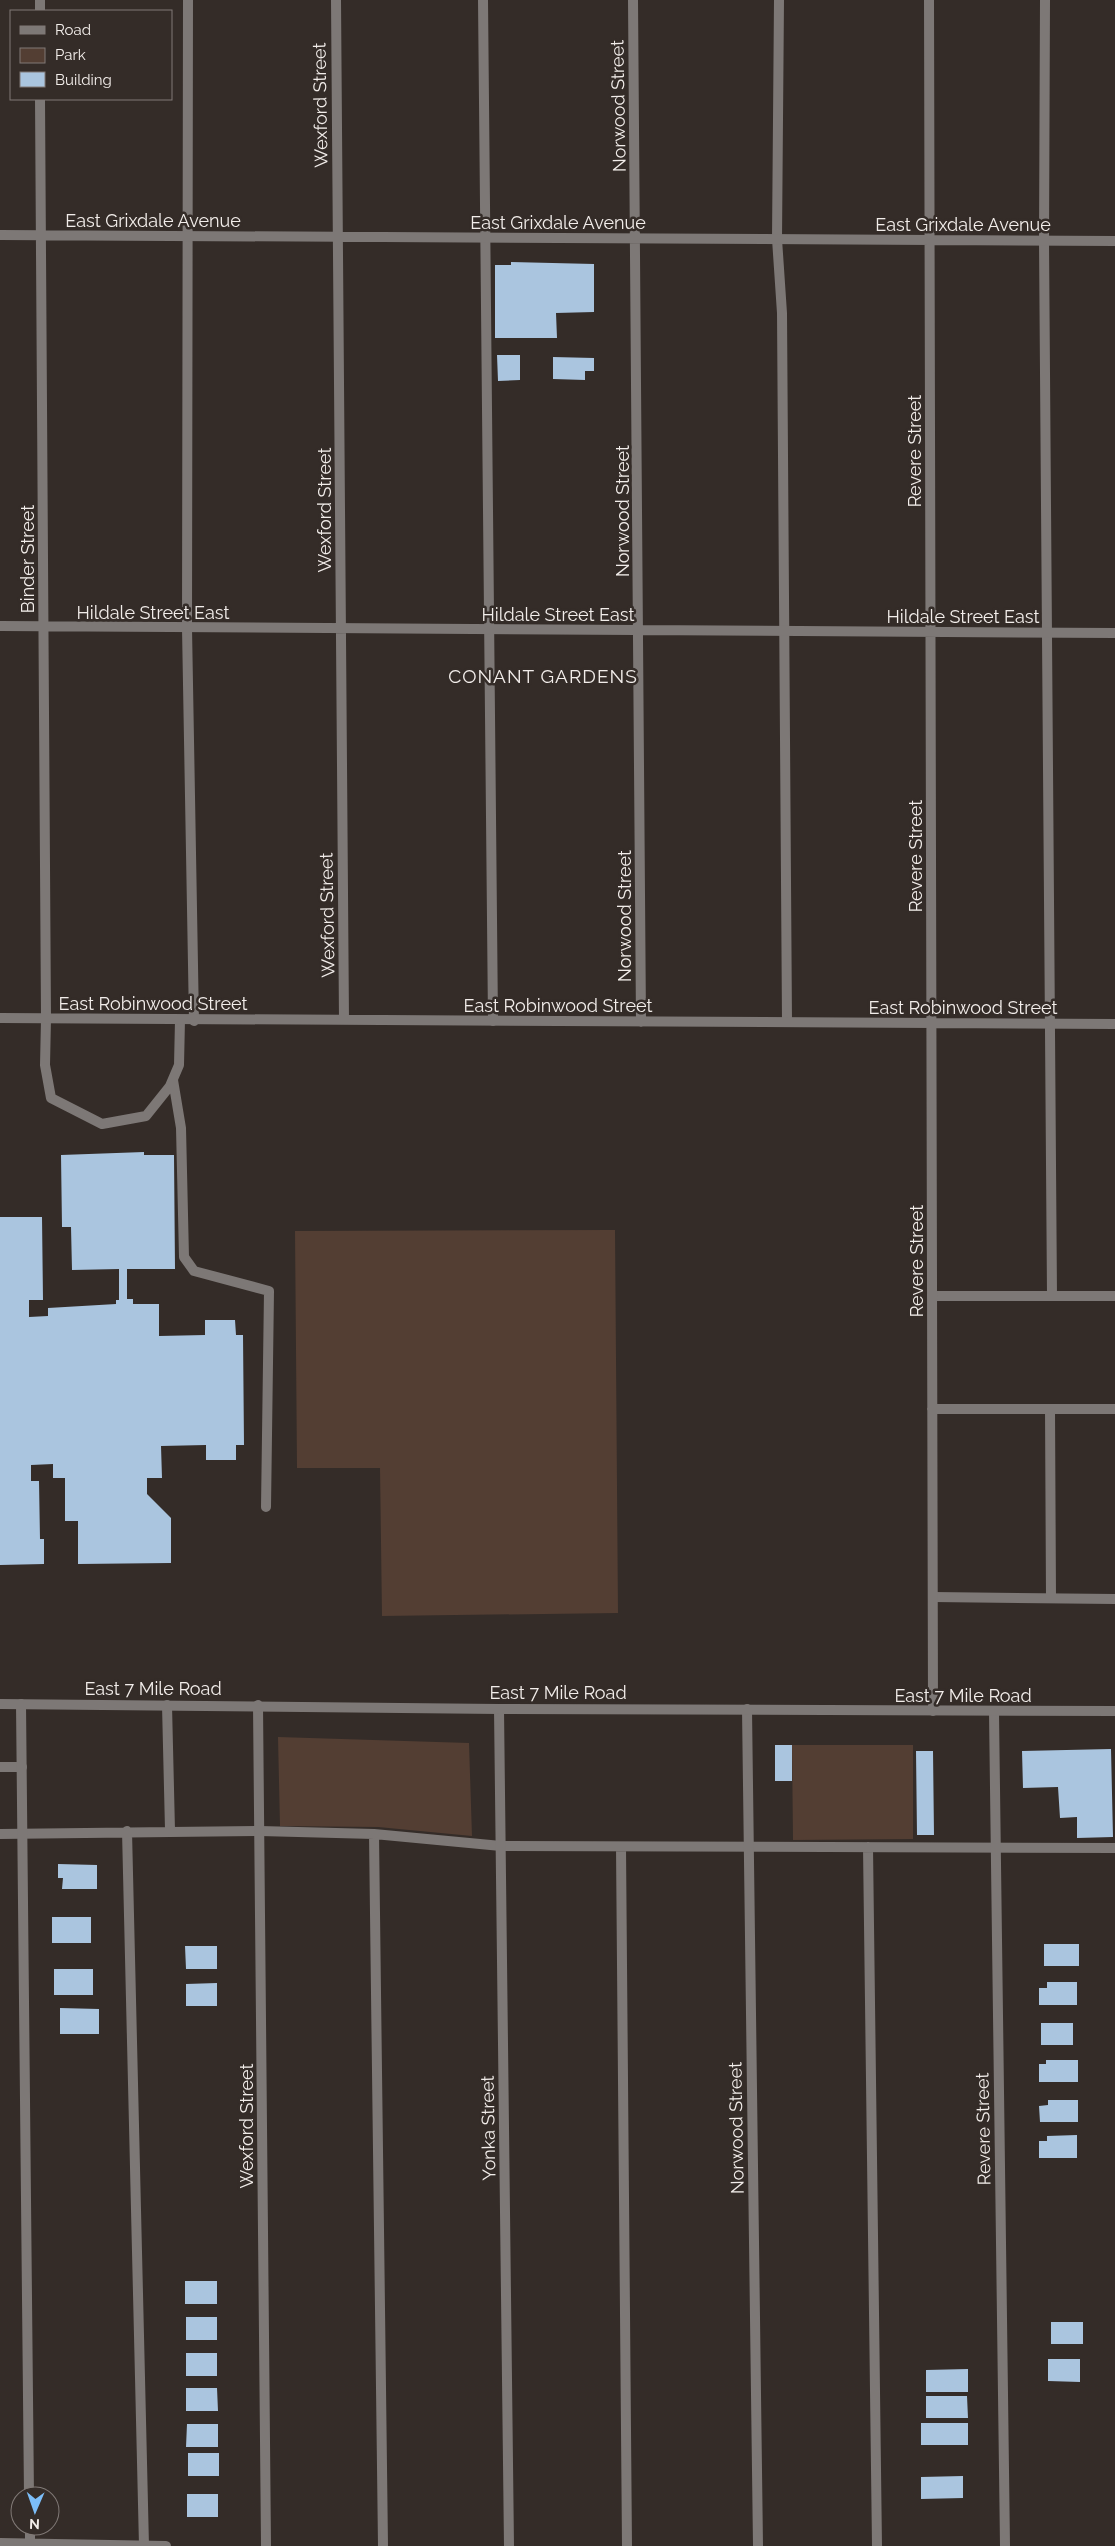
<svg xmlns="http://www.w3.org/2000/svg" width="1115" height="2546" viewBox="0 0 1115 2546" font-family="Raleway,sans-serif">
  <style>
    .green { fill: #533e33 }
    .building { fill: #aac5df }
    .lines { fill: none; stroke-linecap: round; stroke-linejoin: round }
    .service { stroke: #7d7876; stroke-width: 10 }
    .minor { stroke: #7d7876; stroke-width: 10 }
    .tertiary { stroke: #7d7876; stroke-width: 10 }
    .labels { text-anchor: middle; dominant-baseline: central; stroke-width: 5; stroke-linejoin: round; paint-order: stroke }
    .street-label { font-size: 18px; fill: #f2edea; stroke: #342c28 }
    .neighbourhood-label { font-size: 19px; letter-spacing: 1px; fill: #f2edea; stroke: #342c28 }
  </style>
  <rect width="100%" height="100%" fill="#342c28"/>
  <!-- green -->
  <path class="green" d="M615,1230L618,1613L382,1616L380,1468H297L295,1231Z
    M278,1737L469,1743L472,1836L378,1827L280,1826Z
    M792,1745H913V1839L793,1840Z"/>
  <!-- building -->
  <path class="building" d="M511,262L594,264V312L556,313L557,338H495V265H511Z
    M497,355H520V380L498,381Z
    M553,357L594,358V371H585V380L553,379Z
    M144,1152V1155H174L175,1269H127V1299H133V1304H159V1336L205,1335V1320H235L236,1335H243L244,1445H236V1460H206V1445L161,1446L162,1478H147V1494L171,1518V1563L78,1564V1521H65V1478H53V1464L31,1465V1481H39L40,1539H44V1564L0,1565V1217H42L43,1300H29V1317L48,1316V1308L116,1304V1300H119V1269L72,1270L71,1227H62L61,1155Z
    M775,1745H792V1781H775Z
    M1111,1749L1113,1837L1077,1838V1817L1060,1818L1058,1787L1023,1788L1022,1751Z
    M916,1751H933L934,1835H917Z
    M58,1864L97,1865V1889H62L63,1878H58Z
    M52,1917H91V1943H52Z
    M1044,1944H1079V1966H1044Z
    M185,1946H217V1969H186Z
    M54,1969H93V1995H54Z
    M1047,1982H1077V2005H1039V1988H1047Z
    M217,1983V2006H186V1984Z
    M60,2008L99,2009V2034H60Z
    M1041,2023H1073V2045H1041Z
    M1046,2060H1078V2082H1039V2064H1046Z
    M1048,2100H1078V2122H1040L1039,2106L1048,2105Z
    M1077,2135V2158H1039V2141H1047V2136Z
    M185,2281H217V2304H185Z
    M186,2317H217V2340H186Z
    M1051,2322H1083V2344H1051Z
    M186,2353H217V2376H186Z
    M1048,2359H1080V2382L1048,2381Z
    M968,2369V2392H926V2370Z
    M186,2388H217L218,2411H186Z
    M926,2396H967L968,2418H926Z
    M921,2423H968V2445H921Z
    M187,2424H218V2447H186Z
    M188,2453H219V2476H188Z
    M963,2476V2498L921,2499V2477Z
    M187,2494H218V2517H187Z"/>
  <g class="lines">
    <!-- service -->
    <path class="service" d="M188,0L187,628L194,1021
      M483,0L493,1021
      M779,0L777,239L782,313L787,1022
      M1045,0L1044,241L1052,1296
      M46,1019L45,1065L51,1098L102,1124L146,1116L170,1086L179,1065L180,1020
      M173,1080L181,1128L184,1257L194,1271L269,1291L266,1507
      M932,1296H1115
      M1050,1409L1051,1598
      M933,1597L1115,1599
      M167,1705L170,1830
      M0,1767H22
      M127,1831L144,2546
      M0,1834L260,1831L374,1834L501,1846L1115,1848
      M374,1834L383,2546
      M621,1847L627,2546
      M868,1847L877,2546"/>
    <!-- minor -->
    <path class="minor" d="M40,0V11
      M336,0L344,1020
      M633,0L641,1022
      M929,0L933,1711
      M40,99L46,1019
      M0,235L1115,241
      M0,626L1115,633
      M0,1018L1115,1024
      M932,1409H1115
      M21,1704L29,2496
      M258,1705L266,2546
      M499,1709L509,2546
      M747,1709L758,2546
      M994,1712L1005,2546
      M30,2526V2546
      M0,2543L166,2546"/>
    <!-- tertiary -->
    <path class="tertiary" d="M0,1704L499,1709L1115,1711"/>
  </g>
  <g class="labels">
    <!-- street labels -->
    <g class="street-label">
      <text transform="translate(320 105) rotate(-91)">Wexford Street</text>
      <text transform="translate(618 106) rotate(-91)">Norwood Street</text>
      <text x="153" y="220">East Grixdale Avenue</text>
      <text x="558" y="222">East Grixdale Avenue</text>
      <text x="963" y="224">East Grixdale Avenue</text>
      <text transform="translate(914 451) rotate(-90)">Revere Street</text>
      <text transform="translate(324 510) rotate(-90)">Wexford Street</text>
      <text transform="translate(622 511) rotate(-90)">Norwood Street</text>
      <text transform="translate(27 559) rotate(-90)">Binder Street</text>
      <text x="153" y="612">Hildale Street East</text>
      <text x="558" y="614">Hildale Street East</text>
      <text x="963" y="616">Hildale Street East</text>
      <text transform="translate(915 856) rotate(-90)">Revere Street</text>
      <text transform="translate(327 915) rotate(-91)">Wexford Street</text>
      <text transform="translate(624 916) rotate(-90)">Norwood Street</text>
      <text x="153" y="1003">East Robinwood Street</text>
      <text x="558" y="1005">East Robinwood Street</text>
      <text x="963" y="1007">East Robinwood Street</text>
      <text transform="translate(916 1261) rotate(-90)">Revere Street</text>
      <text x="153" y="1688">East 7 Mile Road</text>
      <text x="558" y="1692">East 7 Mile Road</text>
      <text x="963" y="1695">East 7 Mile Road</text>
      <text transform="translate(246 2126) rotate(-90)">Wexford Street</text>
      <text transform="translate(488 2128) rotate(-91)">Yonka Street</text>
      <text transform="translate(736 2128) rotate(-91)">Norwood Street</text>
      <text transform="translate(983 2129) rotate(-91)">Revere Street</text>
    </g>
    <!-- neighbourhood labels -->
    <g class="neighbourhood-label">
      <text x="543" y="676">CONANT GARDENS</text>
    </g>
  </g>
  <!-- legend -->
  <rect x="10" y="10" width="162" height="90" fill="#342c28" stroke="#807976"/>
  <rect x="20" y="26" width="25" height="8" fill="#7d7876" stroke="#807976"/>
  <text x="55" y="35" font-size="15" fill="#f2edea">Road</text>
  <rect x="20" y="48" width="25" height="15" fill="#533e33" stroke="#807976"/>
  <text x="55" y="60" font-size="15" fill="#f2edea">Park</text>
  <rect x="20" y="72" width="25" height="15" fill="#aac5df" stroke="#807976"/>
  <text x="55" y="85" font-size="15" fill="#f2edea">Building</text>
  <!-- north arrow -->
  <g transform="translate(35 2511) rotate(182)"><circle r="24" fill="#342c28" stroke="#807976"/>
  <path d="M0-4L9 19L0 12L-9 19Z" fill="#7cbef9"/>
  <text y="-8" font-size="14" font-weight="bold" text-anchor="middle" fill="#f2edea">N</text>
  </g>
</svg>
